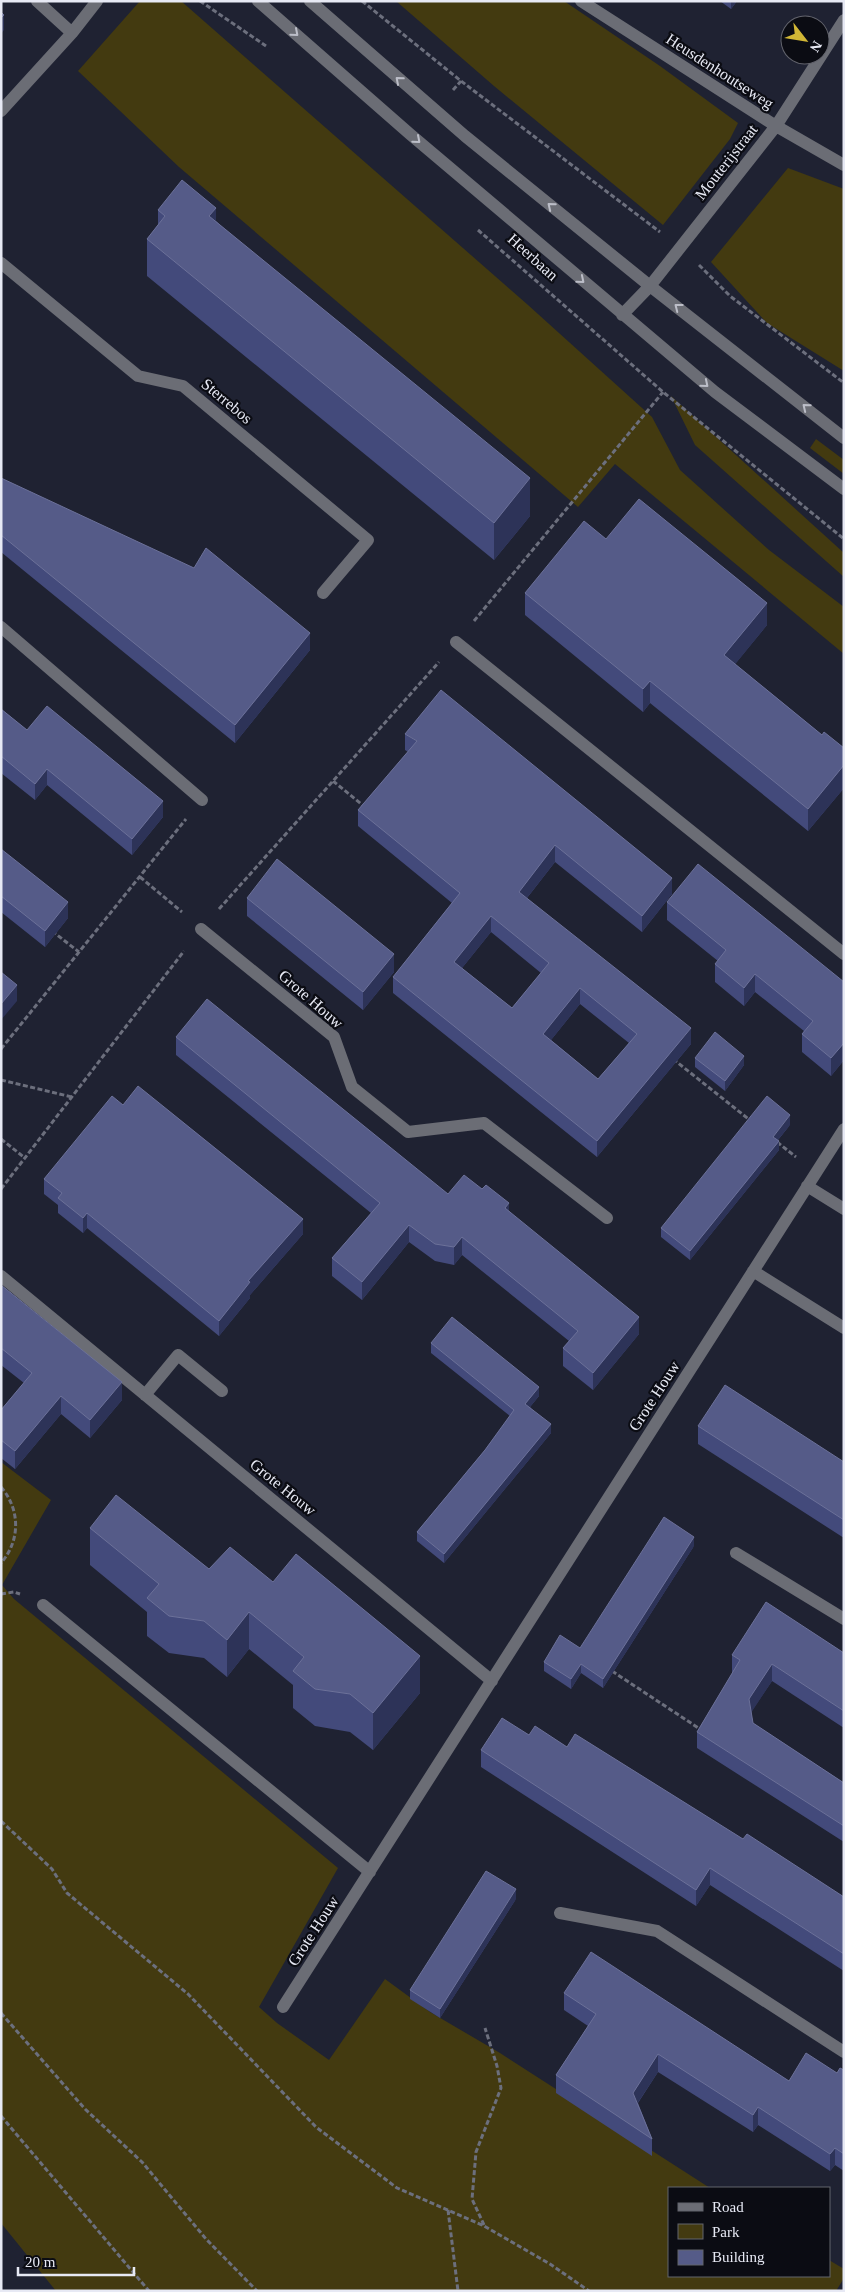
<svg xmlns="http://www.w3.org/2000/svg" width="845" height="2292" viewBox="0 0 845 2292" font-family="'Times New Roman',serif">
  <style>
    .green { fill: #433a10 }
    .lines { fill: none; stroke-linecap: round; stroke-linejoin: round }
    .path { stroke: #6c6f7d; stroke-width: 3; stroke-dasharray: 5 2.5; stroke-linecap: butt }
    .minor { stroke: #6b6d75; stroke-width: 12 }
    .wall { fill: #434a7b; fill-rule: evenodd }
    .shaded-wall { fill: #2d3358 }
    .building { fill: #555b88; stroke: #6c7199; fill-rule: evenodd }
    .oneway { stroke: #bcbec8 }
    .labels { text-anchor: middle; dominant-baseline: central; stroke-width: 4.5; stroke-linejoin: round; paint-order: stroke }
    .street-label { font-size: 16px; fill: #e7e9f4; stroke: #0b0c13 }
  </style>
  <rect width="100%" height="100%" fill="#1f2232"/>
  <!-- green -->
  <path class="green" d="M140,1H181L528,305L652,417L680,470L769,550L844,607V654L615,464L578,507L179,167L78,71Z
    M396,1H564L660,66L738,123L730,139L663,225L494,86Z
    M788,168L844,189V371L767,323L711,262Z
    M671,396L844,553V577L695,445Z
    M816,439L844,460V474L810,448Z
    M1,1462L51,1500L2,1585L14,1599L338,1868L259,2007L277,2023L329,2060L385,1979L430,2012L500,2053L710,2188H669V2276H829V2260L844,2269V2278L836,2291H56L1,2223Z"/>
  <g class="lines">
    <!-- path -->
    <path class="path" d="M200,1L266,46
      M362,1L461,81L660,232
      M453,90L461,81
      M478,230L663,392L844,539
      M699,265L730,296L844,383
      M474,621L663,392
      M333,781L365,807
      M140,877L182,912
      M219,909L439,662
      M52,931L79,952
      M1,1049L186,819
      M673,1059L751,1121
      M1,1080L72,1097
      M1,1139L25,1158
      M777,1142L796,1157
      M1,1189L184,951
      M1,1487C20,1509 21,1540 1,1563
      M1,1594L14,1592L20,1594
      M612,1671L703,1731
      M1,1821L52,1869L67,1893L188,1994L316,2127L397,2188L484,2226L550,2264L589,2291
      M1,2013L85,2109L142,2162L206,2239L257,2291
      M1,2116L149,2291
      M448,2210L458,2291
      M484,2225L472,2199L476,2152L501,2088L497,2066L485,2028"/>
    <!-- minor -->
    <path class="minor" d="M37,1L72,33
      M258,1L411,135L715,392L844,489
      M310,1L465,136L650,286L844,438
      M581,1L776,126L844,165
      M1,111L72,33L97,1
      M1,263L138,376L183,386L368,540L323,593
      M622,315L650,286L776,126L844,20
      M1,627L202,800
      M456,642L844,954
      M201,929L334,1037L352,1087L408,1132L484,1123L607,1218
      M807,1186L844,1209
      M753,1271L844,1328
      M1,1276L492,1681
      M145,1395L178,1355L222,1391
      M736,1553L844,1619
      M43,1605L370,1872
      M560,1913L657,1931L844,2052
      M283,2007L844,1129"/>
  </g>
  <!-- wall -->
  <path class="wall" d="M720,1H737L731,9Z
    M158,210L216,221L530,516L494,560L147,276V239L158,225Z
    M1,478L310,650L235,743L1,552Z
    M606,539L767,625L735,664L822,735L844,748V788L808,831L650,703L643,712L525,615V593Z
    M1,709L27,730L163,817L132,855L47,785L35,800L1,773Z
    M405,734L672,894L642,932L555,862L527,898L691,1044L597,1157L393,993V977L452,903L358,826V810L408,752L405,750ZM491,932L541,973L512,1008L462,968ZM580,1004L629,1043L598,1079L551,1040Z
    M1,849L68,918L45,947L1,912Z
    M247,898L394,972L363,1010L247,916Z
    M667,902L844,982V1060L831,1076L802,1052V1034L804,1031L755,992L744,1006L715,982V964L718,961L667,920Z
    M176,1037L448,1194L509,1211L639,1334L593,1390L563,1366V1348L569,1341L462,1255L454,1265L435,1261L409,1242L362,1300L332,1276V1258L371,1213L176,1055Z
    M695,1058L744,1065L725,1091L695,1067Z
    M123,1105L303,1234L250,1295V1298L219,1336L87,1228L83,1233L58,1213V1205L44,1194V1179Z
    M790,1125L778,1140L779,1150L690,1260L661,1237V1228Z
    M1,1285L122,1400L90,1438L61,1414L15,1469L1,1458V1410L24,1383L1,1365Z
    M431,1343L539,1396L530,1407L551,1433L444,1563L417,1541V1532L485,1450L510,1416L431,1353Z
    M698,1426L844,1462V1538L698,1444Z
    M90,1528L209,1569L273,1582L420,1693L373,1750L350,1732L315,1726L293,1708V1685L249,1649L227,1677L204,1658L169,1653L147,1636V1612L90,1565Z
    M694,1546L603,1688L581,1673L571,1689L544,1671V1662L580,1648Z
    M844,1653V1728L772,1681L751,1712L753,1723L844,1783V1842L697,1748V1732L733,1672H732V1655Z
    M529,1735L567,1747L743,1839L844,1897V1971L710,1885L696,1906L481,1767V1750Z
    M516,1899L440,2018L410,1999V1990Z
    M564,1993L789,2081L837,2073L844,2070V2171L835,2165L830,2171L758,2125L753,2132L658,2072L638,2103L652,2139V2156L556,2093V2075L588,2026L564,2010Z"/>
  <!-- shaded-wall -->
  <path class="shaded-wall" d="M731,1H737L731,9Z
    M4,15V30L1,34V18Z
    M216,208V245L209,216Z
    M530,478V516L494,560V523Z
    M767,603V625L724,678V655Z
    M310,633V650L235,743V725Z
    M650,681V703L643,712V689Z
    M844,765V788L808,831V809Z
    M47,769V785L35,800V784Z
    M163,801V817L132,855V839Z
    M555,845V862L519,908V892Z
    M672,878V894L642,932V916Z
    M68,902V918L45,947V931Z
    M491,916V932L454,978V962Z
    M394,954V972L363,1010V992Z
    M755,974V992L744,1006V988Z
    M17,985V1001L1,1020V1004Z
    M580,988V1004L543,1050V1034Z
    M691,1028V1044L597,1157V1141Z
    M844,1043V1060L831,1076V1058Z
    M744,1056V1065L725,1091V1081Z
    M790,1115V1125L773,1146V1137Z
    M779,1141V1150L690,1260V1251Z
    M509,1203V1221L505,1208Z
    M87,1213V1228L83,1233V1218Z
    M303,1219V1234L250,1295V1298L219,1336V1321L248,1281Z
    M409,1225V1242L362,1300V1282Z
    M462,1237V1255L454,1265V1247Z
    M639,1317V1334L593,1390V1373Z
    M122,1382V1400L90,1438V1420Z
    M539,1387V1396L525,1413V1404Z
    M61,1396V1414L15,1469V1451Z
    M551,1424V1433L444,1563V1554Z
    M694,1537V1546L603,1688V1679Z
    M249,1612V1649L227,1677V1640Z
    M420,1656V1693L373,1750V1713Z
    M581,1664V1673L571,1689V1679Z
    M772,1664V1681L749,1716V1699Z
    M710,1868V1885L696,1906V1890Z
    M516,1889V1899L440,2018V2009Z
    M658,2054V2072L633,2110V2093Z
    M758,2107V2125L753,2132V2115Z
    M835,2148V2165L830,2171V2154Z"/>
  <!-- building -->
  <path class="building" d="M1,12L4,15L1,18Z
    M182,180L216,208L209,216L530,478L494,523L147,239L165,216L158,210Z
    M1,478L194,568L206,548L310,633L235,725L1,535Z
    M639,499L767,603L724,655L822,735L824,732L844,748V765L808,809L650,681L643,689L525,593L584,521L606,539Z
    M441,690L672,878L642,916L555,845L519,892L691,1028L597,1141L393,977L460,893L358,810L417,741L405,734ZM491,916L549,963L512,1008L454,962ZM580,988L637,1034L598,1079L543,1034Z
    M47,706L163,801L132,839L47,769L35,784L1,756V709L27,730Z
    M1,849L68,902L45,931L1,896Z
    M277,859L394,954L363,992L247,898Z
    M698,864L844,982V1043L831,1058L802,1034L813,1021L755,974L744,988L715,964L726,950L667,902Z
    M1,972L17,985L1,1004Z
    M207,999L448,1194L464,1175L482,1189L486,1185L509,1203L505,1208L639,1317L593,1373L563,1348L578,1331L462,1237L454,1247L435,1244L409,1225L362,1282L332,1258L380,1203L176,1037Z
    M715,1032L744,1056L725,1081L695,1058Z
    M138,1086L303,1219L248,1281L250,1282L219,1321L87,1213L83,1218L58,1198L62,1193L44,1179L112,1096L123,1105Z
    M767,1096L790,1115L773,1137L779,1141L690,1251L661,1228Z
    M1,1285L122,1382L90,1420L61,1396L15,1451L1,1440V1410L32,1373L1,1348Z
    M452,1317L539,1387L525,1404L551,1424L444,1554L417,1532L485,1450L514,1410L431,1343Z
    M725,1385L844,1462V1520L698,1426Z
    M116,1495L209,1569L230,1547L273,1582L296,1554L420,1656L373,1713L350,1694L315,1689L293,1671L304,1657L249,1612L227,1640L204,1621L169,1616L147,1598L159,1584L90,1528Z
    M664,1517L694,1537L603,1679L581,1664L571,1679L544,1662L560,1635L580,1648Z
    M766,1602L844,1653V1711L772,1664L749,1699L753,1723L844,1783V1826L697,1732L740,1660L732,1655Z
    M502,1718L529,1735L535,1726L567,1747L575,1734L743,1839L747,1834L844,1897V1954L710,1868L696,1890L481,1750Z
    M486,1871L516,1889L440,2009L410,1990Z
    M591,1952L789,2081L806,2053L837,2073L840,2068L844,2070V2154L835,2148L830,2154L758,2107L753,2115L658,2054L633,2093L652,2139L556,2075L596,2014L564,1993Z"/>
  <!-- one-way arrows -->
  <defs><path id="oneway-chevron" d="M-2-3.5L2.5 0L-2 3.5" fill="none" stroke-width="1.6" stroke-linecap="round" stroke-linejoin="round" transform="scale(1.25)"/></defs>
  <g class="oneway">
    <use href="#oneway-chevron" transform="translate(295 33) rotate(41)"/>
    <use href="#oneway-chevron" transform="translate(399 80) rotate(-139)"/>
    <use href="#oneway-chevron" transform="translate(417 140) rotate(41)"/>
    <use href="#oneway-chevron" transform="translate(551 206) rotate(-141)"/>
    <use href="#oneway-chevron" transform="translate(581 280) rotate(40)"/>
    <use href="#oneway-chevron" transform="translate(678 307) rotate(-142)"/>
    <use href="#oneway-chevron" transform="translate(705 384) rotate(40)"/>
    <use href="#oneway-chevron" transform="translate(806 407) rotate(-141)"/>
  </g>
  <g class="labels">
    <!-- street labels -->
    <g class="street-label">
      <text transform="translate(720 71) rotate(33)">Heusdenhoutseweg</text>
      <text transform="translate(726 162) rotate(-52)">Mouterijstraat</text>
      <text transform="translate(533 257) rotate(42)">Heerbaan</text>
      <text transform="translate(227 401) rotate(40)">Sterrebos</text>
      <text transform="translate(311 999) rotate(41)">Grote Houw</text>
      <text transform="translate(654 1396) rotate(-57)">Grote Houw</text>
      <text transform="translate(283 1487) rotate(39)">Grote Houw</text>
      <text transform="translate(313 1931) rotate(-57)">Grote Houw</text>
    </g>
  </g>
  <!-- border -->
  <rect width="845" height="2292" fill="none" stroke="#e7e9f4" stroke-width="5"/>
  <!-- legend -->
  <rect x="668" y="2187" width="162" height="90" fill="#0b0c13" stroke="#63646d"/>
  <rect x="678" y="2203" width="25" height="8" fill="#6b6d75" stroke="#63646d"/>
  <text x="712" y="2212" font-size="15" fill="#e7e9f4">Road</text>
  <rect x="678" y="2224" width="25" height="15" fill="#433a10" stroke="#63646d"/>
  <text x="712" y="2237" font-size="15" fill="#e7e9f4">Park</text>
  <rect x="678" y="2250" width="25" height="15" fill="#555b88" stroke="#63646d"/>
  <text x="712" y="2262" font-size="15" fill="#e7e9f4">Building</text>
  <!-- north arrow -->
  <g transform="translate(805 40) rotate(121)"><circle r="24" fill="#0b0c13" stroke="#63646d"/>
  <path d="M0-4L9 19L0 12L-9 19Z" fill="#d1b736"/>
  <text y="-8" font-size="14" font-weight="bold" text-anchor="middle" fill="#e7e9f4">N</text>
  </g>
  <!-- scale -->
  <path d="M18 2267v8h116v-8" fill="none" stroke="#e7e9f4" stroke-width="2.5"/>
  <text x="25" y="2267" font-size="15" fill="#e7e9f4" stroke="#0b0c13" stroke-width="4" paint-order="stroke">20 m</text>
</svg>
